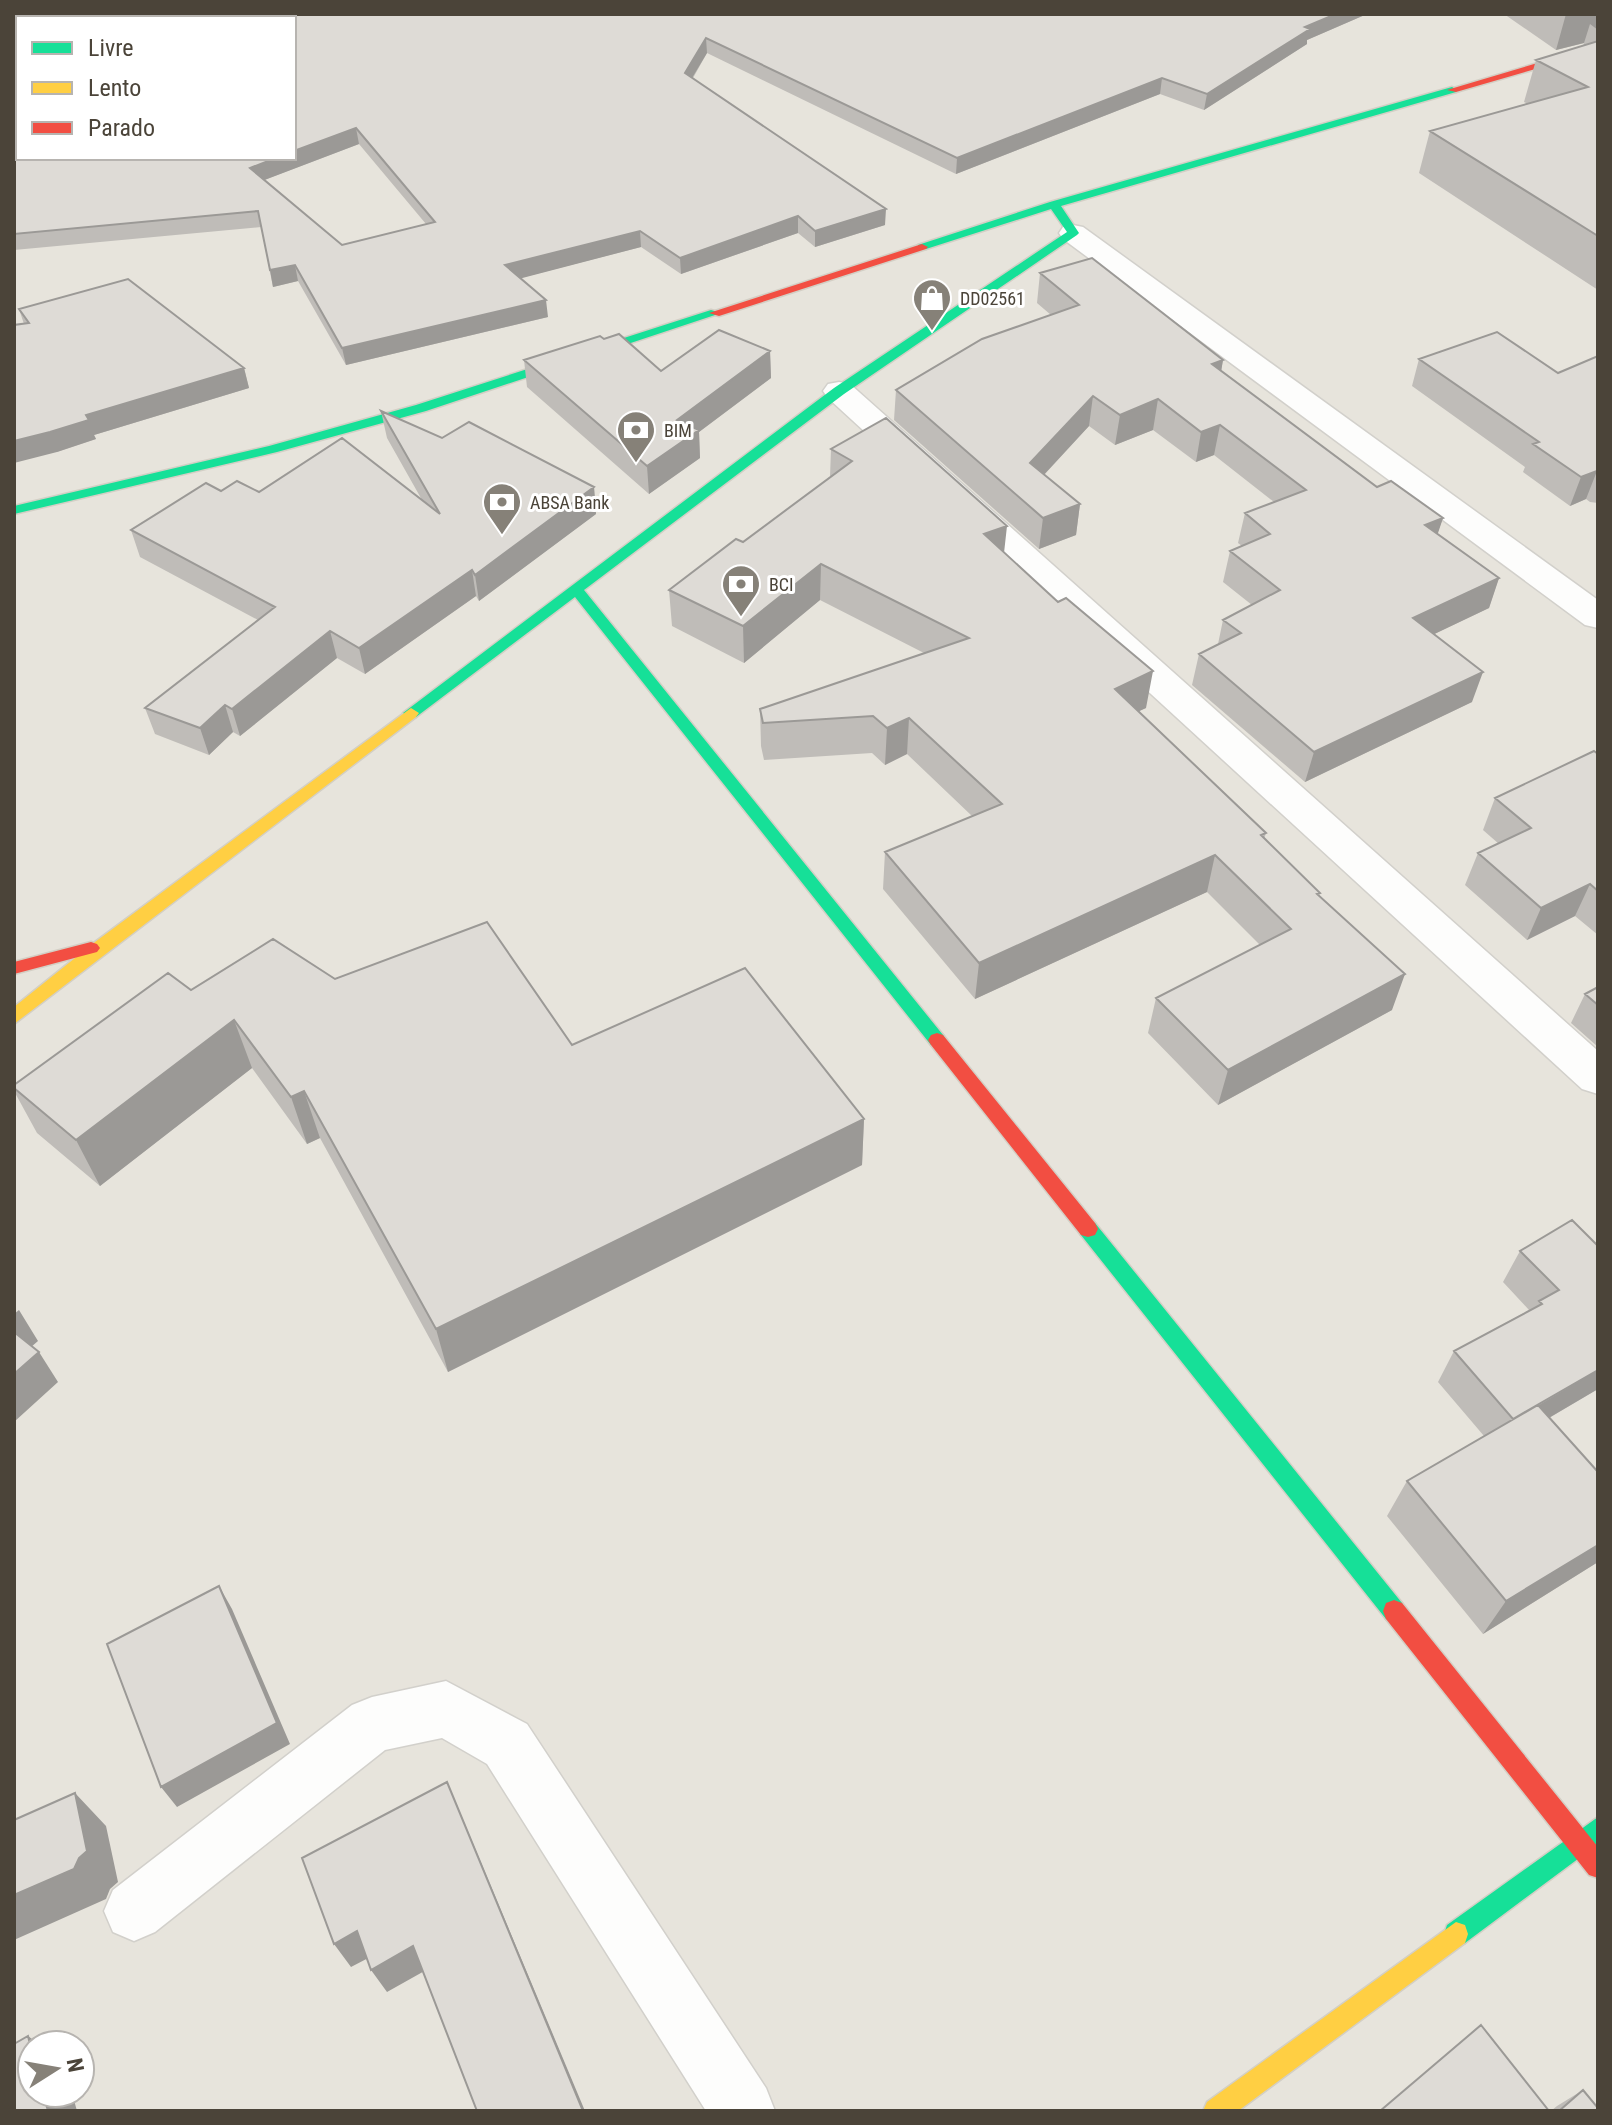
<svg xmlns="http://www.w3.org/2000/svg" width="1612" height="2125" viewBox="0 0 1612 2125" font-family="'Roboto Condensed',sans-serif">
  <style>
    .residential { fill: #e7e4dc; fill-rule: evenodd }
    .lines { fill: none; stroke-linecap: round; stroke-linejoin: round }
    .street-casing { stroke: #d2d0cb; stroke-width: 3 }
    .fast-casing { stroke: #d3cfc5; stroke-width: 3 }
    .slow-casing { stroke: #d3cfc5; stroke-width: 3 }
    .jam-casing { stroke: #d3cfc5; stroke-width: 3 }
    .street { fill: #fdfdfc; fill-rule: evenodd }
    .fast { fill: #16e098; fill-rule: evenodd }
    .slow { fill: #ffcf43; fill-rule: evenodd }
    .jam { fill: #f24e42; fill-rule: evenodd }
    .wall { fill: #bfbcb8; fill-rule: evenodd }
    .shaded-wall { fill: #9b9996 }
    .building { fill: #dedbd6; stroke: #9b9996; stroke-width: 2; fill-rule: evenodd }
    .labels { text-anchor: middle; dominant-baseline: central; stroke-width: 6; stroke-linejoin: round; paint-order: stroke }
    .far-poi-label { font-size: 18px; fill: #4b4439; stroke: #fff; text-anchor: start }
  </style>
  <rect width="100%" height="100%" fill="#f4f2ee"/>
  <!-- residential -->
  <path class="residential" d="M14,14H1598V2111H14ZM18,18H294V158H18ZM32,2045H80V2093H32Z"/>
  <g class="lines">
    <!-- street casing -->
    <g class="street-casing">
      <path id="street" d="M1073,225L1083,227L1598,600V628L1585,625L1063,239L1059,233L1063,227Z
        M839,382L850,384L1598,1051V1094L1582,1089L828,398L823,391L828,384Z
        M446,1681L527,1724L766,2088L775,2111H706L487,1764L442,1738L385,1750L155,1932L134,1941L113,1932L104,1911L113,1890L352,1705L372,1697Z"/>
    </g>
    <!-- fast casing -->
    <g class="fast-casing">
      <path id="fast" d="M1452,87L1457,90L1456,92L1061,206L1079,233L1077,235L844,394L584,590L943,1035L946,1040L943,1045H931L575,597L416,717L411,718L403,713L834,388L1067,232L1051,209L926,249H918V245L1050,202Z
        M711,310L721,313L426,411L277,452L14,514V506L269,446L416,405Z
        M1088,1221L1095,1223L1402,1603L1405,1611L1402,1619L1394,1622L1386,1619L1081,1235L1078,1229L1081,1223Z
        M1598,1817V1844L1465,1943L1456,1946L1447,1943L1444,1934L1447,1925Z"/>
    </g>
    <!-- slow casing -->
    <g class="slow-casing">
      <path id="slow" d="M411,708L419,713L416,717L14,1024V1007L95,942Z
        M1456,1922L1465,1925L1468,1934L1465,1943L1238,2111H1203L1207,2102Z"/>
    </g>
    <!-- jam casing -->
    <g class="jam-casing">
      <path id="jam" d="M1598,45V51L1456,92L1447,90Z
        M922,244L928,247L926,249L719,316L709,313Z
        M91,942L97,944L100,948L97,952L14,974V962Z
        M937,1033L943,1035L1095,1223L1098,1229L1095,1235L1088,1237L1081,1235L931,1045L928,1040L931,1035Z
        M1394,1600L1402,1603L1598,1847V1878L1589,1875L1386,1619L1383,1611L1386,1603Z"/>
    </g>
    <!-- street -->
    <use href="#street" class="street"/>
    <!-- fast -->
    <use href="#fast" class="fast"/>
    <!-- slow -->
    <use href="#slow" class="slow"/>
    <!-- jam -->
    <use href="#jam" class="jam"/>
  </g>
  <!-- wall -->
  <path class="wall" d="M14,14H1367L1307,40V44L1204,110L1160,94L956,174L707,53L693,78L885,225L815,247L798,233L681,274L641,247L520,278L548,317L346,365L298,281L273,287L261,227L14,250ZM359,144L426,224L342,245L264,180Z
    M1504,14H1598V290L1419,173L1430,131L1528,104L1524,102L1536,60L1583,46L1584,43L1556,50Z
    M1040,273L1223,360L1221,371L1377,487L1443,518L1437,534L1499,578L1489,608L1434,634L1472,702L1305,782L1192,685L1199,654L1218,644L1223,620L1252,605L1223,582L1230,551L1242,546L1238,543L1245,513L1274,502L1214,455L1196,462L1153,430L1115,445L1089,426L1044,475L1080,504L1076,535L1039,549L894,420L896,390L1051,315L1037,303Z
    M19,309L244,368L249,388L94,435L96,439L57,452L24,324Z
    M604,339L661,371L770,351L771,378L699,432L700,458L649,494L527,387L524,360Z
    M1598,356V503L1590,502L1586,499L1570,506L1523,472L1525,467L1412,386L1419,359L1558,373Z
    M381,411L442,438L594,487L596,514L479,601L476,596L365,674L337,658L240,736L233,732L209,755L155,734L145,708L258,620L140,557L131,530L259,492L422,500L387,438Z
    M831,449L1004,553L1146,708L1139,711L1266,833L1264,839L1320,893L1319,896L1392,1010L1218,1105L1148,1033L1156,998L1260,945L1207,892L975,999L883,889L885,852L972,816L907,754L885,765L872,753L764,760L761,746L760,709L924,653L820,600L744,663L672,626L669,590L743,542L830,477Z
    M1598,754V935L1575,916L1527,940L1465,885L1478,853L1499,844L1483,830L1495,798Z
    M335,979L572,1045L864,1119L862,1165L448,1372L320,1138L307,1144L252,1068L100,1186L37,1133L14,1091V1085L191,990Z
    M1598,987V1047L1571,1023L1585,994Z
    M1598,1246V1389L1549,1418L1598,1562L1483,1634L1387,1516L1407,1481L1484,1436L1438,1382L1454,1351L1529,1310L1503,1282L1520,1251Z
    M1583,2090L1598,2111H1551L1557,2106Z"/>
  <!-- shaded-wall -->
  <path class="shaded-wall" d="M1336,14H1367L1307,40V44L1204,110L1207,94L1305,27Z
    M1566,14H1598V30L1590,24L1584,43L1556,50Z
    M706,38L707,53L686,88L685,73Z
    M1162,78L1160,94L956,174L957,158Z
    M356,128L359,144L254,184L250,168L276,158H294V151Z
    M886,209L885,225L815,247V231Z
    M798,216V233L681,274L680,258Z
    M640,231L641,247L507,282L505,265Z
    M295,265L298,281L273,287L270,270Z
    M546,300L548,317L346,365L342,348Z
    M770,351L771,378L699,432L700,458L649,494L647,466L677,420Z
    M1223,360L1218,390L1212,364Z
    M244,368L249,388L94,435L96,439L57,452L14,463V441L86,415Z
    M1093,396L1089,426L1027,493L1030,463Z
    M1158,399L1153,430L1115,445L1120,415Z
    M1220,425L1214,455L1196,462L1201,432Z
    M1597,471L1586,499L1570,506L1581,477Z
    M594,487L596,514L479,601L475,575Z
    M1080,504L1076,535L1039,549L1043,518Z
    M1443,518L1433,548L1425,525Z
    M1007,526L1003,562L984,534Z
    M821,564L820,600L744,663L743,626Z
    M472,570L476,596L365,674L359,648Z
    M1499,578L1489,608L1403,649L1413,618Z
    M330,631L337,658L240,736L232,709Z
    M1153,671L1146,708L1109,725L1115,689Z
    M1483,672L1472,702L1305,782L1314,752Z
    M225,705L233,732L209,755L200,728Z
    M909,718L907,754L885,765L887,728Z
    M1215,855L1207,892L975,999L979,963Z
    M1590,884L1575,916L1527,940L1541,908Z
    M1405,974L1392,1010L1218,1105L1228,1070Z
    M234,1020L252,1068L100,1186L76,1140Z
    M304,1091L320,1138L307,1144L291,1097Z
    M864,1119L862,1165L448,1372L436,1329Z
    M19,1310L38,1341L23,1354L14,1340V1314Z
    M39,1352L58,1382L14,1422V1374Z
    M1598,1370V1389L1496,1449L1514,1420Z
    M1598,1545V1562L1483,1634L1506,1601Z
    M219,1586L232,1609L290,1744L177,1807L161,1787Z
    M447,1782L459,1810L585,2111H583Z
    M75,1793L106,1826L118,1882L110,1889L106,1899L14,1940V1895Z
    M357,1931L374,1955L351,1967L334,1944Z
    M413,1946L428,1969L387,1992L371,1970Z
    M28,2036L40,2045H32V2052Z
    M43,2093H72L77,2111H48Z"/>
  <!-- building -->
  <path class="building" d="M14,14H1336L1305,27L1310,29L1207,94L1162,78L957,158L706,38L685,73L886,209L815,231L798,216L680,258L640,231L505,265L546,300L342,348L295,265L270,270L258,211L14,234ZM18,18H294V151L356,128L435,222L342,245L250,168L276,158H18Z
    M1598,41V236L1430,131L1588,87L1536,60Z
    M1092,258L1223,360L1212,364L1377,487L1391,481L1443,518L1425,525L1499,578L1413,618L1483,672L1314,752L1199,654L1241,633L1223,620L1280,590L1230,551L1270,534L1245,513L1306,490L1220,425L1201,432L1158,399L1120,415L1093,396L1030,463L1080,504L1043,518L896,390L982,339L1079,305L1040,273Z
    M128,279L244,368L86,415L89,420L50,432L14,441V325L29,323L19,309Z
    M719,330L770,351L677,420L699,430L647,466L524,360L600,336L604,339L619,334L661,371Z
    M1497,332L1558,373L1598,356V472L1597,471L1581,477L1533,444L1539,442L1419,359Z
    M381,411L442,438L469,422L594,487L475,575L472,570L359,648L330,631L232,709L225,705L200,728L145,708L275,607L131,530L206,483L221,491L237,481L259,492L342,438L440,514Z
    M886,418L1007,526L984,534L1058,602L1066,598L1153,671L1115,689L1266,833L1261,835L1320,893L1317,894L1405,974L1228,1070L1156,998L1291,929L1215,855L979,963L885,852L1002,804L909,718L887,728L873,716L763,723L760,709L969,638L821,564L743,626L669,590L736,539L743,542L852,461L831,449Z
    M1594,751L1598,754V891L1590,884L1541,908L1478,853L1531,828L1495,798Z
    M487,922L572,1045L745,968L864,1119L436,1329L304,1091L291,1097L234,1020L76,1140L14,1088V1085L168,973L191,990L273,939L335,979Z
    M1598,987V1005L1585,994Z
    M1572,1220L1598,1246V1370L1513,1419L1454,1351L1542,1304L1539,1301L1559,1290L1520,1251Z
    M14,1332L39,1352L14,1374Z
    M1538,1405L1598,1472V1545L1506,1601L1407,1481Z
    M219,1586L277,1723L161,1787L107,1644Z
    M447,1782L583,2111H477L413,1946L371,1970L357,1931L334,1944L302,1858Z
    M75,1793L87,1851L79,1858L74,1869L14,1895V1820Z
    M1481,2025L1549,2111H1380Z
    M28,2036L32,2052V2093H43L48,2111H14V2044Z
    M1583,2090L1598,2108V2111H1559Z"/>
  <!-- icons -->
  <defs>
    <g id="shop-pin" transform="scale(2)"><path d="M0 17L-7.5 6A9.5 9.5 0 1 1 7.5 6Z" fill="#868178" stroke="#fff"/><path d="M-5-2.5h2.3a2.7 3.5 0 0 1 5.4 0H5L5.5 6h-11ZM-1.5-2.5h3a1.5 2.3 0 0 0-3 0Z" fill="#fff"/></g>
    <g id="bank-pin" transform="scale(2)"><path d="M0 17L-7.5 6A9.5 9.5 0 1 1 7.5 6Z" fill="#868178" stroke="#fff"/><path d="M-6-4H6V4H-6ZM0-2.3a2.3 2.3 0 1 0 0 4.6a2.3 2.3 0 1 0 0-4.6Z" fill="#fff"/></g>
  </defs>
  <g fill-rule="evenodd">
    <use href="#shop-pin" x="932" y="298"/>
    <use href="#bank-pin" x="636" y="430"/>
    <use href="#bank-pin" x="502" y="502"/>
    <use href="#bank-pin" x="741" y="584"/>
  </g>
  <g class="labels">
    <!-- far-poi labels -->
    <g class="far-poi-label">
      <text x="960" y="298">DD02561</text>
      <text x="664" y="430">BIM</text>
      <text x="530" y="502">ABSA Bank</text>
      <text x="769" y="584">BCI</text>
    </g>
  </g>
  <!-- border -->
  <rect width="1612" height="2125" fill="none" stroke="#4b4439" stroke-width="32"/>
  <!-- legend -->
  <rect x="16" y="16" width="280" height="144" fill="#ffffff" stroke="#b7b4b0" stroke-width="2"/>
  <rect x="32" y="42" width="40" height="12" fill="#16e098" stroke="#b7b4b0" stroke-width="2"/>
  <text x="88" y="56" font-size="24" fill="#4b4439">Livre</text>
  <rect x="32" y="82" width="40" height="12" fill="#ffcf43" stroke="#b7b4b0" stroke-width="2"/>
  <text x="88" y="96" font-size="24" fill="#4b4439">Lento</text>
  <rect x="32" y="122" width="40" height="12" fill="#f24e42" stroke="#b7b4b0" stroke-width="2"/>
  <text x="88" y="136" font-size="24" fill="#4b4439">Parado</text>
  <!-- north arrow -->
  <g transform="translate(56 2069) rotate(79)"><circle r="38" fill="#ffffff" stroke="#b7b4b0" stroke-width="2"/>
  <path d="M0-6L14 30L0 20L-14 30Z" fill="#868178"/>
  <text y="-12" font-size="22" font-weight="bold" text-anchor="middle" fill="#4b4439">N</text>
  </g>
</svg>
